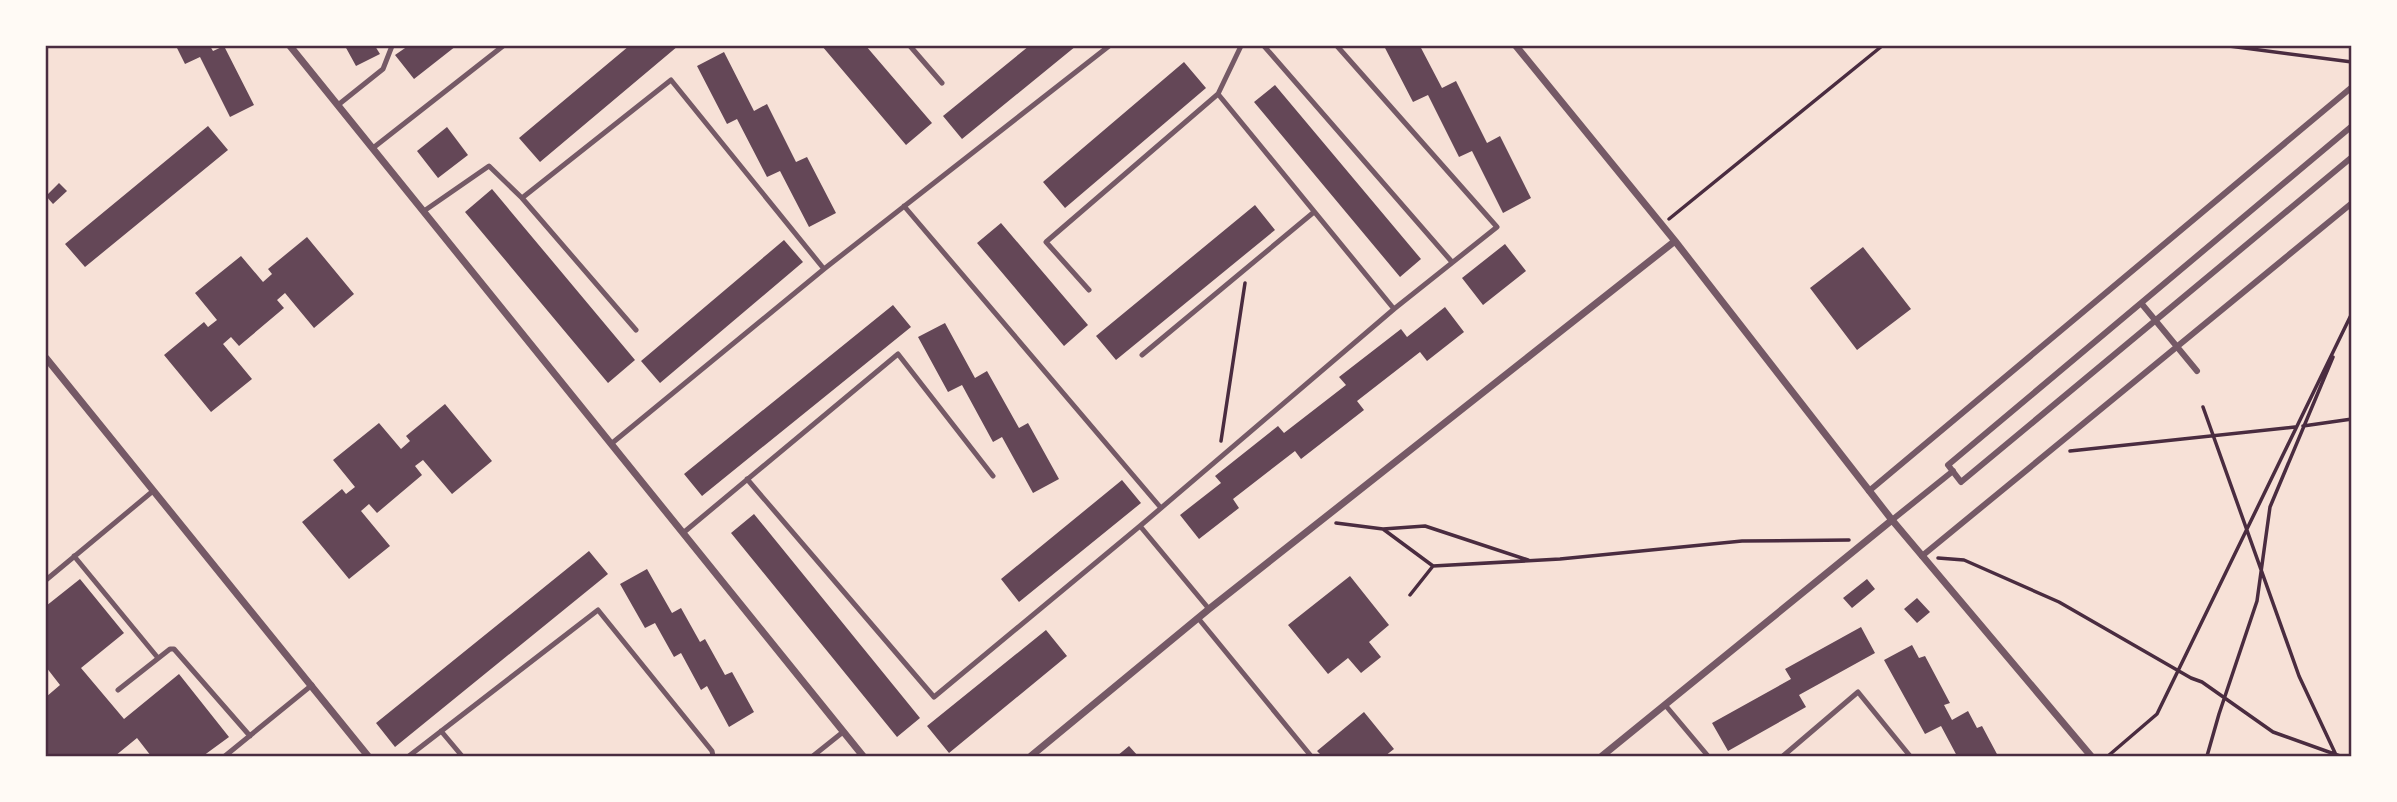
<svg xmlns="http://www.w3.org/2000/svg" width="2397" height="802" viewBox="0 0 2397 802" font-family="Inter,sans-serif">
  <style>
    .building { fill: #644757 }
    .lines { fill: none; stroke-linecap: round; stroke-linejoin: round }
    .path { stroke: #4a2c40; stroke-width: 3.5 }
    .service { stroke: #755966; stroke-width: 5 }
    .pedestrian { stroke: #755966; stroke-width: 6 }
    .minor { stroke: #755966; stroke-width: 7 }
    .neatline { fill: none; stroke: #4a2c40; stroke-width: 2.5 }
  </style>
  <rect width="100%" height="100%" fill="#f7e1d7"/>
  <!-- building -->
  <path class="building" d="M176,46H210L213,51L224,46L254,105L230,117L200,57L185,64Z
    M345,46H375L380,54L356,66Z
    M408,46H456L414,79L395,55Z
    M629,46H678L540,162L519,138Z
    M822,46H866L932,123L906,145Z
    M1029,46H1076L962,139L943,116Z
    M1384,46H1420L1442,88L1456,81L1487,143L1500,136L1531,198L1503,213L1472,151L1459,157L1428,95L1413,102Z
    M724,52L754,111L767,104L796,162L807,157L836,213L809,227L780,171L767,177L737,119L727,124L697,66Z
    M1184,62L1206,88L1065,208L1043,182Z
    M1275,85L1421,259L1400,277L1254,102Z
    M208,126L228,150L85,267L65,244Z
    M447,127L468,155L438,178L417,151Z
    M59,183L67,191L53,204L46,196Z
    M492,189L635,360L608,383L465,212Z
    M1255,205L1275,230L1116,360L1096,336Z
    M1001,223L1088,325L1064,346L977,243Z
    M307,237L354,294L314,328L285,293L277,300L284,308L239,346L231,337L223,344L252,379L211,412L164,355L204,322L208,327L217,320L195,293L241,256L263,282L272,274L268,269Z
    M784,240L803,262L660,383L641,361Z
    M1505,244L1526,271L1483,305L1462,278Z
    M1863,247L1911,309L1857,350L1810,288Z
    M893,305L911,327L702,496L684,474Z
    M1445,307L1464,332L1427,361L1420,352L1357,401L1364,410L1301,459L1295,451L1233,499L1239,508L1199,539L1180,515L1221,483L1215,476L1278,426L1284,433L1346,385L1339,377L1401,329L1407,337Z
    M945,323L975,378L987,371L1019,428L1028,423L1059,479L1033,493L1002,437L993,442L962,385L948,392L918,337Z
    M445,404L492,461L452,494L423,460L415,466L422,475L377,513L369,504L361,511L390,546L349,579L302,522L342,489L346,494L355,487L333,460L379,423L401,449L410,441L406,436Z
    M1122,480L1141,503L1019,602L1001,579Z
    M754,514L920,718L897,737L731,533Z
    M589,551L608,574L395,747L376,723Z
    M647,569L672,613L681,608L700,642L705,639L725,675L732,672L754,712L729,727L707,686L701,690L681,653L674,657L655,623L645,628L620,584Z
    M1350,576L1389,625L1369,642L1381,657L1361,673L1348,658L1328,674L1288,625Z
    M80,579L124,633L81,668L124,719L179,674L229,737L203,756H151L137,738L115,756H46V697L60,685L46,667V606Z
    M1867,579L1875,589L1852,608L1843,598Z
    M1917,598L1930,612L1917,623L1904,609Z
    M1861,627L1875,653L1799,695L1806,707L1728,751L1712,723L1791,679L1785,669Z
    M1046,630L1067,656L949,753L927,726Z
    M1912,645L1919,658L1925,656L1950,703L1944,705L1952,720L1968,711L1977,728L1982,726L1998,756H1957L1941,726L1925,734L1884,660Z
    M1364,712L1394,749L1385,756H1322L1317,751Z
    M1129,746L1138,756H1117Z"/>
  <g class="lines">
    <!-- path -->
    <path class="path" d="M2229,46L2352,62
      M1669,219L1882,46
      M2203,407L2299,676L2336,755
      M2303,426L2352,419
      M1221,441L1245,283
      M2070,451L2295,427
      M1336,523L1383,529L1433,566
      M1383,529L1425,526L1528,560
      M1938,558L1964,560L2059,602L2191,678L2202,682L2273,732L2340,756
      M1410,595L1433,566L1560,559L1742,541L1849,540
      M2108,756L2157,714L2352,313
      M2207,756L2219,714L2257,601L2270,507L2333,357"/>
    <!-- service -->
    <path class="service" d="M910,46L942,83
      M1264,46L1452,262
      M1218,94L1394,309
      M338,105L383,69L392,46
      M373,148L503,46
      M522,198L636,330
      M904,206L1161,508
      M424,211L489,166L522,198L671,80L824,269
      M1089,290L1046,242L1218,94L1241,46
      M1142,355L1314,212
      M611,444L824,269L1109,46
      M747,479L934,697L1140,526L1394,309L1497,227L1337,46
      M1140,526L1209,609
      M683,533L898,354L993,476
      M74,556L158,658
      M46,580L153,491
      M1198,618L1311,756
      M118,690L170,649H174L250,736
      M1666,706L1708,756
      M441,731L462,756
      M225,756L312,685
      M409,756L598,610L712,751L713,756
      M813,756L843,732
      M1783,756L1858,692L1910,756"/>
    <!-- pedestrian -->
    <path class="pedestrian" d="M2352,126L1948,465L1961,482L2352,157
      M2141,303L2197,371
      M1869,491L2352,87
      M1892,520L1953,471
      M1922,556L2352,203"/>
    <!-- minor -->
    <path class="minor" d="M290,46L863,756
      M1516,46L1675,241L1892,520L2091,756
      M46,358L368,756
      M1031,756L1209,609L1675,241
      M1602,756L1892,520"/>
  </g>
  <!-- border -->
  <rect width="2397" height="802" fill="none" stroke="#fffaf5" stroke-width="94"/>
  <rect x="47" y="47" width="2303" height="708" class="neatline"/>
</svg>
